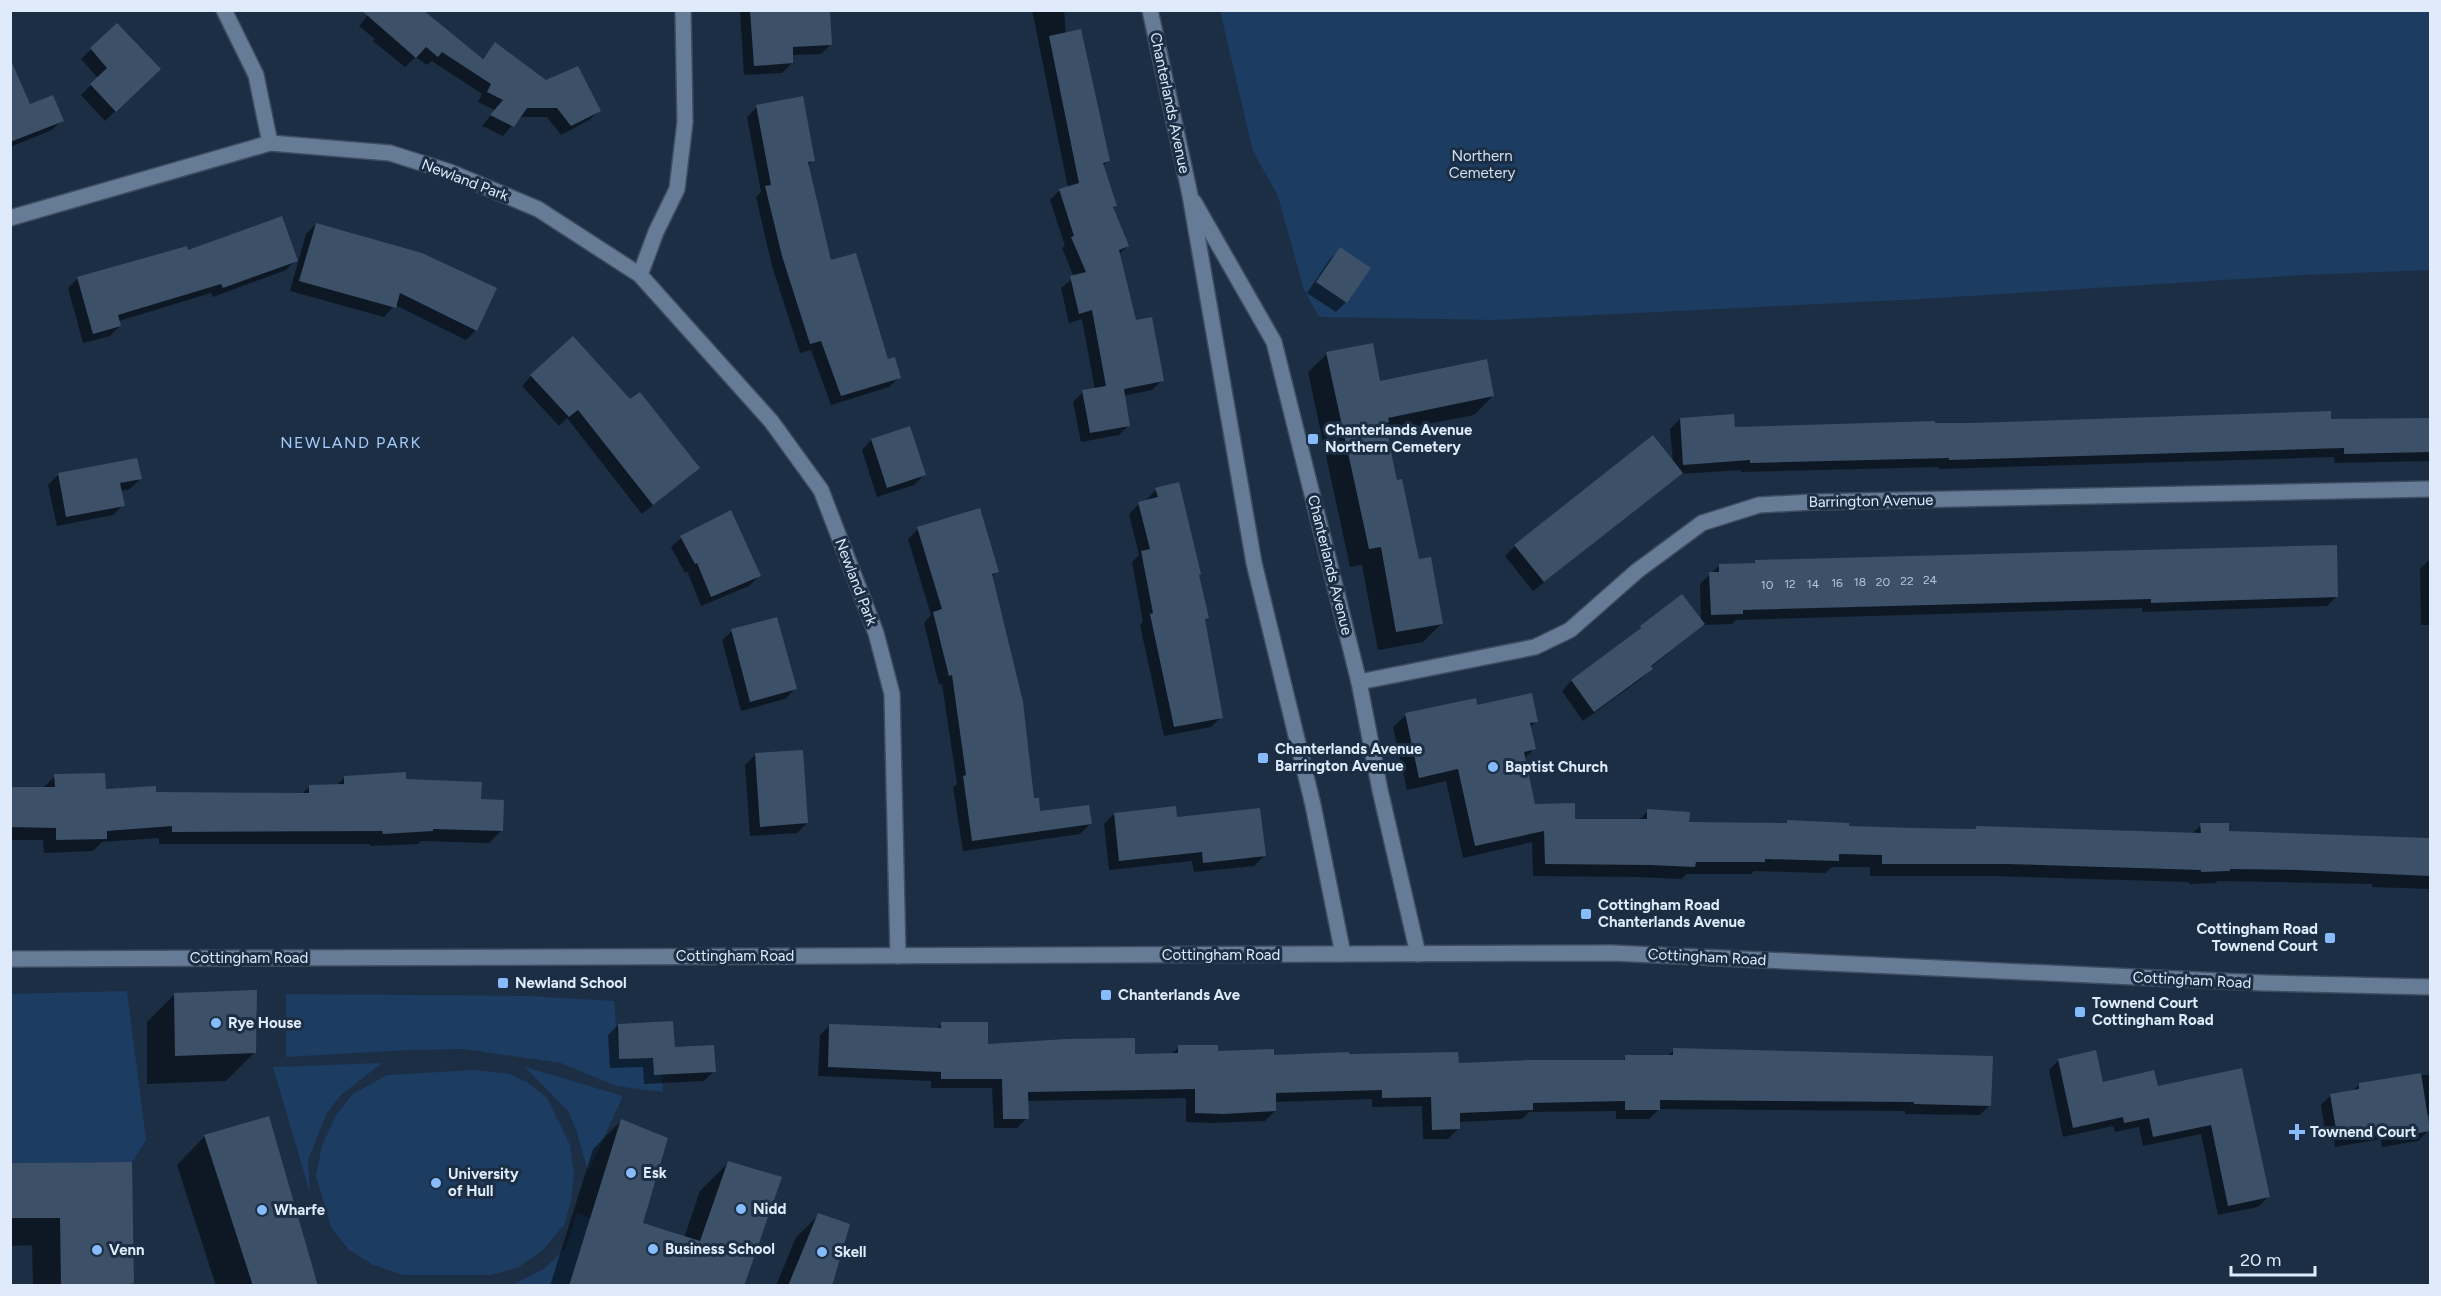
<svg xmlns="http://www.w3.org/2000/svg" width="2441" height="1296" viewBox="0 0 2441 1296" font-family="Figtree,sans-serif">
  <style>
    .green { fill: #1c3c62 }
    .shadow { fill: #0007; fill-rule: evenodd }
    .building { fill: #3c5068 }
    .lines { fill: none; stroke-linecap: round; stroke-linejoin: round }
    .minor-casing { stroke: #3e4d60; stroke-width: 18 }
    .tertiary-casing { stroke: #3e4d60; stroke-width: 18 }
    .secondary-casing { stroke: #3e4d60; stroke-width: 18 }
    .minor { stroke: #667b96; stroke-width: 15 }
    .tertiary { stroke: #667b96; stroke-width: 15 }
    .secondary { stroke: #667b96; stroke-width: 15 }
    .poi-dot { fill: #87bbfb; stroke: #1b2e44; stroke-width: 2 }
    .labels { text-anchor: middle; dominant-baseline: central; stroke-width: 6; stroke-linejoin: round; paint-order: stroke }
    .number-label { font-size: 12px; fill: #b6c4d6 }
    .street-label { font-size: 15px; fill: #dfebfa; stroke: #1b2e44 }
    .park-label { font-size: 15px; fill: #d1e0f3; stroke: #1b2e44 }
    .poi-label { font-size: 15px; font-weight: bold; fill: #dfebfa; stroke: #1b2e44; text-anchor: start }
    .neighbourhood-label { font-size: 16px; letter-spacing: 1.5px; fill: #a4cbfb; stroke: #1b2e44 }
  </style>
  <rect width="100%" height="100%" fill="#1b2e44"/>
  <!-- green -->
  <path class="green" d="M1220,11H2430V270L2303,275L1921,299L1495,320L1319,317L1304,290L1278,196L1253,151Z
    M127,991L146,1140L132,1162L11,1163L10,994Z
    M286,994L529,996L614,1001L619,1059L653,1058L654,1074H662L663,1092L616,1086L561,1063L464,1049L408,1050L286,1057Z
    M382,1063L341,1095L327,1113L308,1160L310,1193L273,1067Z
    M525,1067L623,1096L588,1172L576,1129L568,1111Z
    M475,1070L510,1074L527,1082L547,1098L570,1145L574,1174L571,1201L564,1225L542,1251L517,1268L491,1275H402L371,1264L348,1249L331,1227L316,1176L322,1145L336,1115L353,1094L387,1075Z
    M577,1213L593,1219L573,1285L510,1286L544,1269L565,1249Z"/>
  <!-- shadow -->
  <path class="shadow" d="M372,10L482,59L495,44L546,82L599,111L589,120L561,135L547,117H519L503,136L482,126L495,110L478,102L482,94L432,61L427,65L416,57L405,67L373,41L375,39L359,26Z
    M740,10H829L831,44L821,54L792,55V63L782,73L744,75Z
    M1032,10H1064L1066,34L1108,161L1103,166L1116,206L1112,209L1128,246L1119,254L1135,322L1162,380L1152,390L1123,396L1129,425L1119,435L1081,442L1073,402L1083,392L1095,390L1082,319L1069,323L1061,288L1074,277L1062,248L1065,246L1050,200L1060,190L1068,188Z
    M117,25L149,79L105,121L81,95L98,78L81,59Z
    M10,90L29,106L62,120L52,130L10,147Z
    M757,107L813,160L807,166L830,262L899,377L889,387L831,405L811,350L800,353L772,266L756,197L761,192L747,117Z
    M316,224L476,330L466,340L395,305L384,317L290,291L306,234Z
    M1340,249L1369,268L1346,302L1336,312L1307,293L1330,259Z
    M187,252L296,260L286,270L213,297L211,293L119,321L120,326L110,336L83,343L68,288L78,278Z
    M1327,354L1379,382L1493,396L1474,415L1385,432L1396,482L1417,561L1442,623L1423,642L1378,650L1362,565L1350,567L1308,372Z
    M531,376L630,401L698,467L642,514L567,418L559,426L522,386Z
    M1680,419L1734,428L2430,419V461L2335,463L2334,457L1939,469V467L1741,472V470L1680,474L1533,591L1505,556L1515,546L1673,462L1670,429Z
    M871,440L924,475L914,485L877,497L862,450Z
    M136,459L140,479L130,489L120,491L123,505L113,515L57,526L48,485L58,475Z
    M1156,490L1198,576L1207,618L1204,621L1221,717L1211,727L1164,736L1140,625L1143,622L1132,562L1139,555L1129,514L1139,504L1147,502L1146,500Z
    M918,529L997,571L992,577L1033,800L1039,812L1090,824L1080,834L963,851L953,787L957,784L942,684L939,685L924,623L931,615L908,539Z
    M681,538L759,576L749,586L701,606L687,571L685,573L671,547Z
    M2430,559V625H2421L2420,569Z
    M1755,562L2337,596L2327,606L2142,612V608L1736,620L1732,624L1703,625L1650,668L1651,669L1641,679L1583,721L1562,691L1571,681L1631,637L1641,627L1701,622L1700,584L1719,566L1752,565Z
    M732,631L795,689L785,699L741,711L722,640Z
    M1476,707L1537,721L1529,728L1534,749L1524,759L1534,805L1573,820H1639L1648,811L1688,823L1785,825L1787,822L1847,828L1974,831L1977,827L2192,834L2201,825L2228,833L2430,840V889L2372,887V884L2218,881L2215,883L2189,884V882L1993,876H1870V867H1832L1825,873L1754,871L1751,874H1687L1681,879L1636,877L1533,876L1532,842L1463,858L1446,781L1407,790L1393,727L1406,715Z
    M755,755L807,823L797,833L750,836L745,765Z
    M55,776L104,791L155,793L302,794L309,787L336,786L344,778L405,780L480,801L502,830L489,843L421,841L418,844L370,846V844H159V838L102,842L93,851L44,853L43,840H10V789H42Z
    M1114,814L1176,819L1264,856L1254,866L1194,872L1192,861L1109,870L1104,824Z
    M175,994L255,1052L226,1081L147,1084V1022Z
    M942,1024L986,1045L1134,1056L1171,1054L1179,1047L1217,1053L1272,1057L1348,1056L1457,1065L1621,1062L1626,1057L1667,1056L1674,1050L1990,1105L1980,1115L1905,1114V1111L1659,1109L1649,1119H1616V1111L1529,1112L1522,1119L1458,1122V1129L1448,1139H1423L1422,1106L1372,1107V1099L1274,1102L1275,1111L1265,1121L1212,1123L1186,1122V1098L1026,1101L1027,1118L1017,1128H994L992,1088H931V1081L818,1076L820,1035L830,1025L936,1029Z
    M618,1025L673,1048L714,1071L704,1081L644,1084L643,1067L610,1068L608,1035Z
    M2059,1060L2102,1084L2156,1087L2241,1069L2268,1197L2258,1207L2218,1215L2201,1134L2143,1146L2139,1127L2115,1132L2113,1126L2063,1137L2049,1070Z
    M2419,1075H2430V1115H2426L2428,1131L2418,1141L2382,1147L2381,1139L2335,1147L2334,1137L2326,1138L2321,1105L2331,1095L2352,1091L2359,1085ZM2419,1132V1135L2384,1140V1137Z
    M621,1121L642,1224L684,1238L700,1191L728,1163L743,1286H550L593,1149Z
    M205,1136L316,1286H216L177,1165Z
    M10,1164L132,1282L129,1286H33L32,1245L10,1246Z
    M819,1215L831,1286H776L796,1237Z"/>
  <!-- building -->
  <path class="building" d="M361,10H423L483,59L495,42L546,80L578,66L601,111L571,126L557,108H527L514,127L490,115L503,100L487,92L491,84L442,52L438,57L426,47L416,58Z
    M750,10H830L832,45L793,47V63L754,66Z
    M117,23L161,69L116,112L90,84L107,68L90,48Z
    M1081,29L1110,161L1103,163L1117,206L1113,207L1129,246L1119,250L1136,320L1152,317L1164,381L1124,389L1130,426L1090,433L1082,390L1106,386L1092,310L1079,314L1070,276L1086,272L1071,237L1074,236L1059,189L1079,183L1049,36Z
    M10,58L30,104L53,95L64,121L10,142Z
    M803,96L815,161L808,162L831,260L856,253L888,359L895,357L901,378L841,396L821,341L810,344L782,256L765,186L771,185L756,105Z
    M282,216L298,261L223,288L221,284L118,315L121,326L93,334L77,277L187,246L188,250Z
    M316,223L422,253L497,288L477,331L400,293L396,308L299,281Z
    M1340,247L1371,268L1347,303L1316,282Z
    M573,336L630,399L640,392L700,468L653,505L578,410L569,417L530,375Z
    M1373,343L1380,381L1487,359L1494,396L1388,418L1389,422L1385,423L1397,480L1402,479L1419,559L1431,557L1443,624L1396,632L1381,547L1369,549L1326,352Z
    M2331,411V419L2430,418V452L2344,454V448L1949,460V458L1750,463V460L1683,465L1680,418L1734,414L1735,427L1935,421V423H1971Z
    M910,426L926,475L887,488L871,439Z
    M1653,435L1683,473L1544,582L1514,545Z
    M137,458L142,479L120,483L125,506L66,517L58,473Z
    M1179,482L1201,574L1199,575L1209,618L1205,619L1223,718L1174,727L1150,614L1153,613L1141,551L1150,549L1138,502L1158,497L1155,488Z
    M980,508L999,572L992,574L1023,702L1034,798H1039L1040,811L1089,805L1092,824L972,841L963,776L966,775L952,675L949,676L933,612L942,609L917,527Z
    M731,510L761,576L711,597L697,563L695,564L680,536Z
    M2337,545L2338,597L2151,603V599L1743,610V614L1711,615L1709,572H1719V564L1755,563V560Z
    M1682,594L1705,624L1651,666L1653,669L1594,712L1571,680L1641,628L1640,626Z
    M777,617L797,689L750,702L731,629Z
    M1532,693L1538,722L1530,723L1536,749L1524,752L1535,804L1575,803V819H1647V809L1690,812L1689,822L1787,823V820L1849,823V826L1914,828L1976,829V826L2201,833L2200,823H2229V831L2430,838V876L2297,870L2230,869V871L2201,872V870L2007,864H1882V855L1839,854V861L1765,859V862H1696L1695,867L1650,865L1545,864L1544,831L1475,846L1458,769L1419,778L1405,713L1476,698L1477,705Z
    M803,750L808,823L760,827L755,753Z
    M406,772V779L482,782L481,799L504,800L503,831L433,829V831L383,834L382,831L172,832V826L107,831V839L56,840V828L10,827V787H55L54,774L105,773L106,789L156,786V792L309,793V785L344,784V776Z
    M1176,806L1177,817L1260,808L1266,856L1203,863L1202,852L1119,861L1114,813Z
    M257,990L256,1053L175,1056L174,993Z
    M673,1021L675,1047L714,1045L716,1072L654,1075L653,1058L619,1059L618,1024Z
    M941,1022H988V1044L1066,1039L1135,1038V1054L1178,1053V1045H1218V1051L1274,1049V1055L1349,1052V1054L1458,1052L1459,1063L1531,1060H1625V1055H1673V1048L1993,1056L1991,1106L1914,1104V1102L1660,1100V1110H1625V1101L1533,1103V1110L1460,1113V1129L1432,1130L1431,1097L1382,1098V1090L1276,1093V1111L1223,1114L1195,1113V1089L1147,1090L1028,1092L1029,1119H1003L1002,1079H941V1072L828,1067L829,1024L941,1028Z
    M2096,1050L2103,1082L2154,1070L2158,1086L2242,1068L2270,1197L2228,1206L2211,1125L2153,1137L2149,1118L2124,1123L2123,1117L2073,1128L2058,1059Z
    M2421,1073L2430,1131L2392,1138L2390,1130L2345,1137L2344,1128L2336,1129L2330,1094L2359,1089V1083Z
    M269,1116L318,1286H253L204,1135Z
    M621,1119L668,1138L643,1223L700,1241L728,1161L782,1177L744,1286H569Z
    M132,1162L134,1283L123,1286H61L60,1218H10V1163Z
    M818,1213L850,1224L832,1286H788Z"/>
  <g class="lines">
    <!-- minor casing -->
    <g class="minor-casing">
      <path id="minor" d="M224,10L256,75L270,143
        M10,218L270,143L390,153L450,172L538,209L640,275L771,421L821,490L876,633L892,694L898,956
        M640,275L656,232L677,189L685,122L683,10
        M1359,682L1535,647L1570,630L1637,571L1702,523L1759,505L1812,502L2430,489"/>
    </g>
    <!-- tertiary casing -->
    <g class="tertiary-casing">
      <path id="tertiary" d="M1150,10L1190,195L1254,563L1313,805L1343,954
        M1194,202L1274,342L1359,682L1380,790L1418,954"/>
    </g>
    <!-- secondary casing -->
    <g class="secondary-casing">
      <path id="secondary" d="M10,959L1612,953L2265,983L2430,987"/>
    </g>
    <!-- minor -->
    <use href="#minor" class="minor"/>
    <!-- tertiary -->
    <use href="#tertiary" class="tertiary"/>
    <!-- secondary -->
    <use href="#secondary" class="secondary"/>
  </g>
  <!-- markers -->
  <g class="poi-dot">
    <rect x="1307" y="433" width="12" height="12" rx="3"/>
    <rect x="1257" y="752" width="12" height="12" rx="3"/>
    <circle cx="1493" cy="767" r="6"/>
    <rect x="1580" y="908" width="12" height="12" rx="3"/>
    <rect x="2324" y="932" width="12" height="12" rx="3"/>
    <rect x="497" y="977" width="12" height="12" rx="3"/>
    <rect x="1100" y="989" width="12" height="12" rx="3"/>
    <rect x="2074" y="1006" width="12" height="12" rx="3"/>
    <circle cx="216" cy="1023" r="6"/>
    <path d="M2294 1123h6v6h6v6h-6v6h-6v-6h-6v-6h6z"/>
    <circle cx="631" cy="1173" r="6"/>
    <circle cx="436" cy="1183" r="6"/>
    <circle cx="741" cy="1209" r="6"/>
    <circle cx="262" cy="1210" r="6"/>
    <circle cx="653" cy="1249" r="6"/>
    <circle cx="97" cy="1250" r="6"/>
    <circle cx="822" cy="1252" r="6"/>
  </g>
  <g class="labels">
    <!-- number labels -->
    <g class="number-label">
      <text x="1930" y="580">24</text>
      <text x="1907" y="581">22</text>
      <text x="1860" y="582">18</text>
      <text x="1883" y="582">20</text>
      <text x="1837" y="583">16</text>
      <text x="1790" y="584">12</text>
      <text x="1813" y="584">14</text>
      <text x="1767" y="585">10</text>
    </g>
    <!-- street labels -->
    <g class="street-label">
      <text transform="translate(1170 103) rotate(78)">Chanterlands Avenue</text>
      <text transform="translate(465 180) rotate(21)">Newland Park</text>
      <text transform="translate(1871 501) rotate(-1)">Barrington Avenue</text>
      <text transform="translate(1330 565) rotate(76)">Chanterlands Avenue</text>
      <text transform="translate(856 582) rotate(69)">Newland Park</text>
      <text x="1221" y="955">Cottingham Road</text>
      <text x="735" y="956">Cottingham Road</text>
      <text transform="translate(1707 957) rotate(3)">Cottingham Road</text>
      <text x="249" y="958">Cottingham Road</text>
      <text transform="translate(2192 980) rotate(3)">Cottingham Road</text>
    </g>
    <!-- park labels -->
    <g class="park-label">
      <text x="1482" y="156">Northern<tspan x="1482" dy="17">Cemetery</tspan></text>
    </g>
    <!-- poi labels -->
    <g class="poi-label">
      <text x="1325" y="430">Chanterlands Avenue<tspan x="1325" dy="17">Northern Cemetery</tspan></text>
      <text x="1275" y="749">Chanterlands Avenue<tspan x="1275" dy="17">Barrington Avenue</tspan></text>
      <text x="1505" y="767">Baptist Church</text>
      <text x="1598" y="905">Cottingham Road<tspan x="1598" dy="17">Chanterlands Avenue</tspan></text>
      <text x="2318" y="929" text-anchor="end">Cottingham Road<tspan x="2318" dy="17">Townend Court</tspan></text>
      <text x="515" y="983">Newland School</text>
      <text x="1118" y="995">Chanterlands Ave</text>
      <text x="2092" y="1003">Townend Court<tspan x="2092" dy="17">Cottingham Road</tspan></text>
      <text x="228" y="1023">Rye House</text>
      <text x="2310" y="1132">Townend Court</text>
      <text x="643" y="1173">Esk</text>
      <text x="448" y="1174">University<tspan x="448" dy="17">of Hull</tspan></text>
      <text x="753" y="1209">Nidd</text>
      <text x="274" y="1210">Wharfe</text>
      <text x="665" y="1249">Business School</text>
      <text x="109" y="1250">Venn</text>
      <text x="834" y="1252">Skell</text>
    </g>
    <!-- neighbourhood labels -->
    <g class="neighbourhood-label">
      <text x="351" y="442">NEWLAND PARK</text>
    </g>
  </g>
  <!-- border -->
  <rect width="2441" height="1296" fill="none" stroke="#dfebfa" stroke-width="24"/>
  <!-- scale -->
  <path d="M2231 1266v9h84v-9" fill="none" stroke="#dfebfa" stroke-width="3"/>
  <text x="2240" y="1266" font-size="18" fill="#dfebfa" stroke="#1b2e44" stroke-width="4.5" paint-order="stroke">20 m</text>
</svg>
